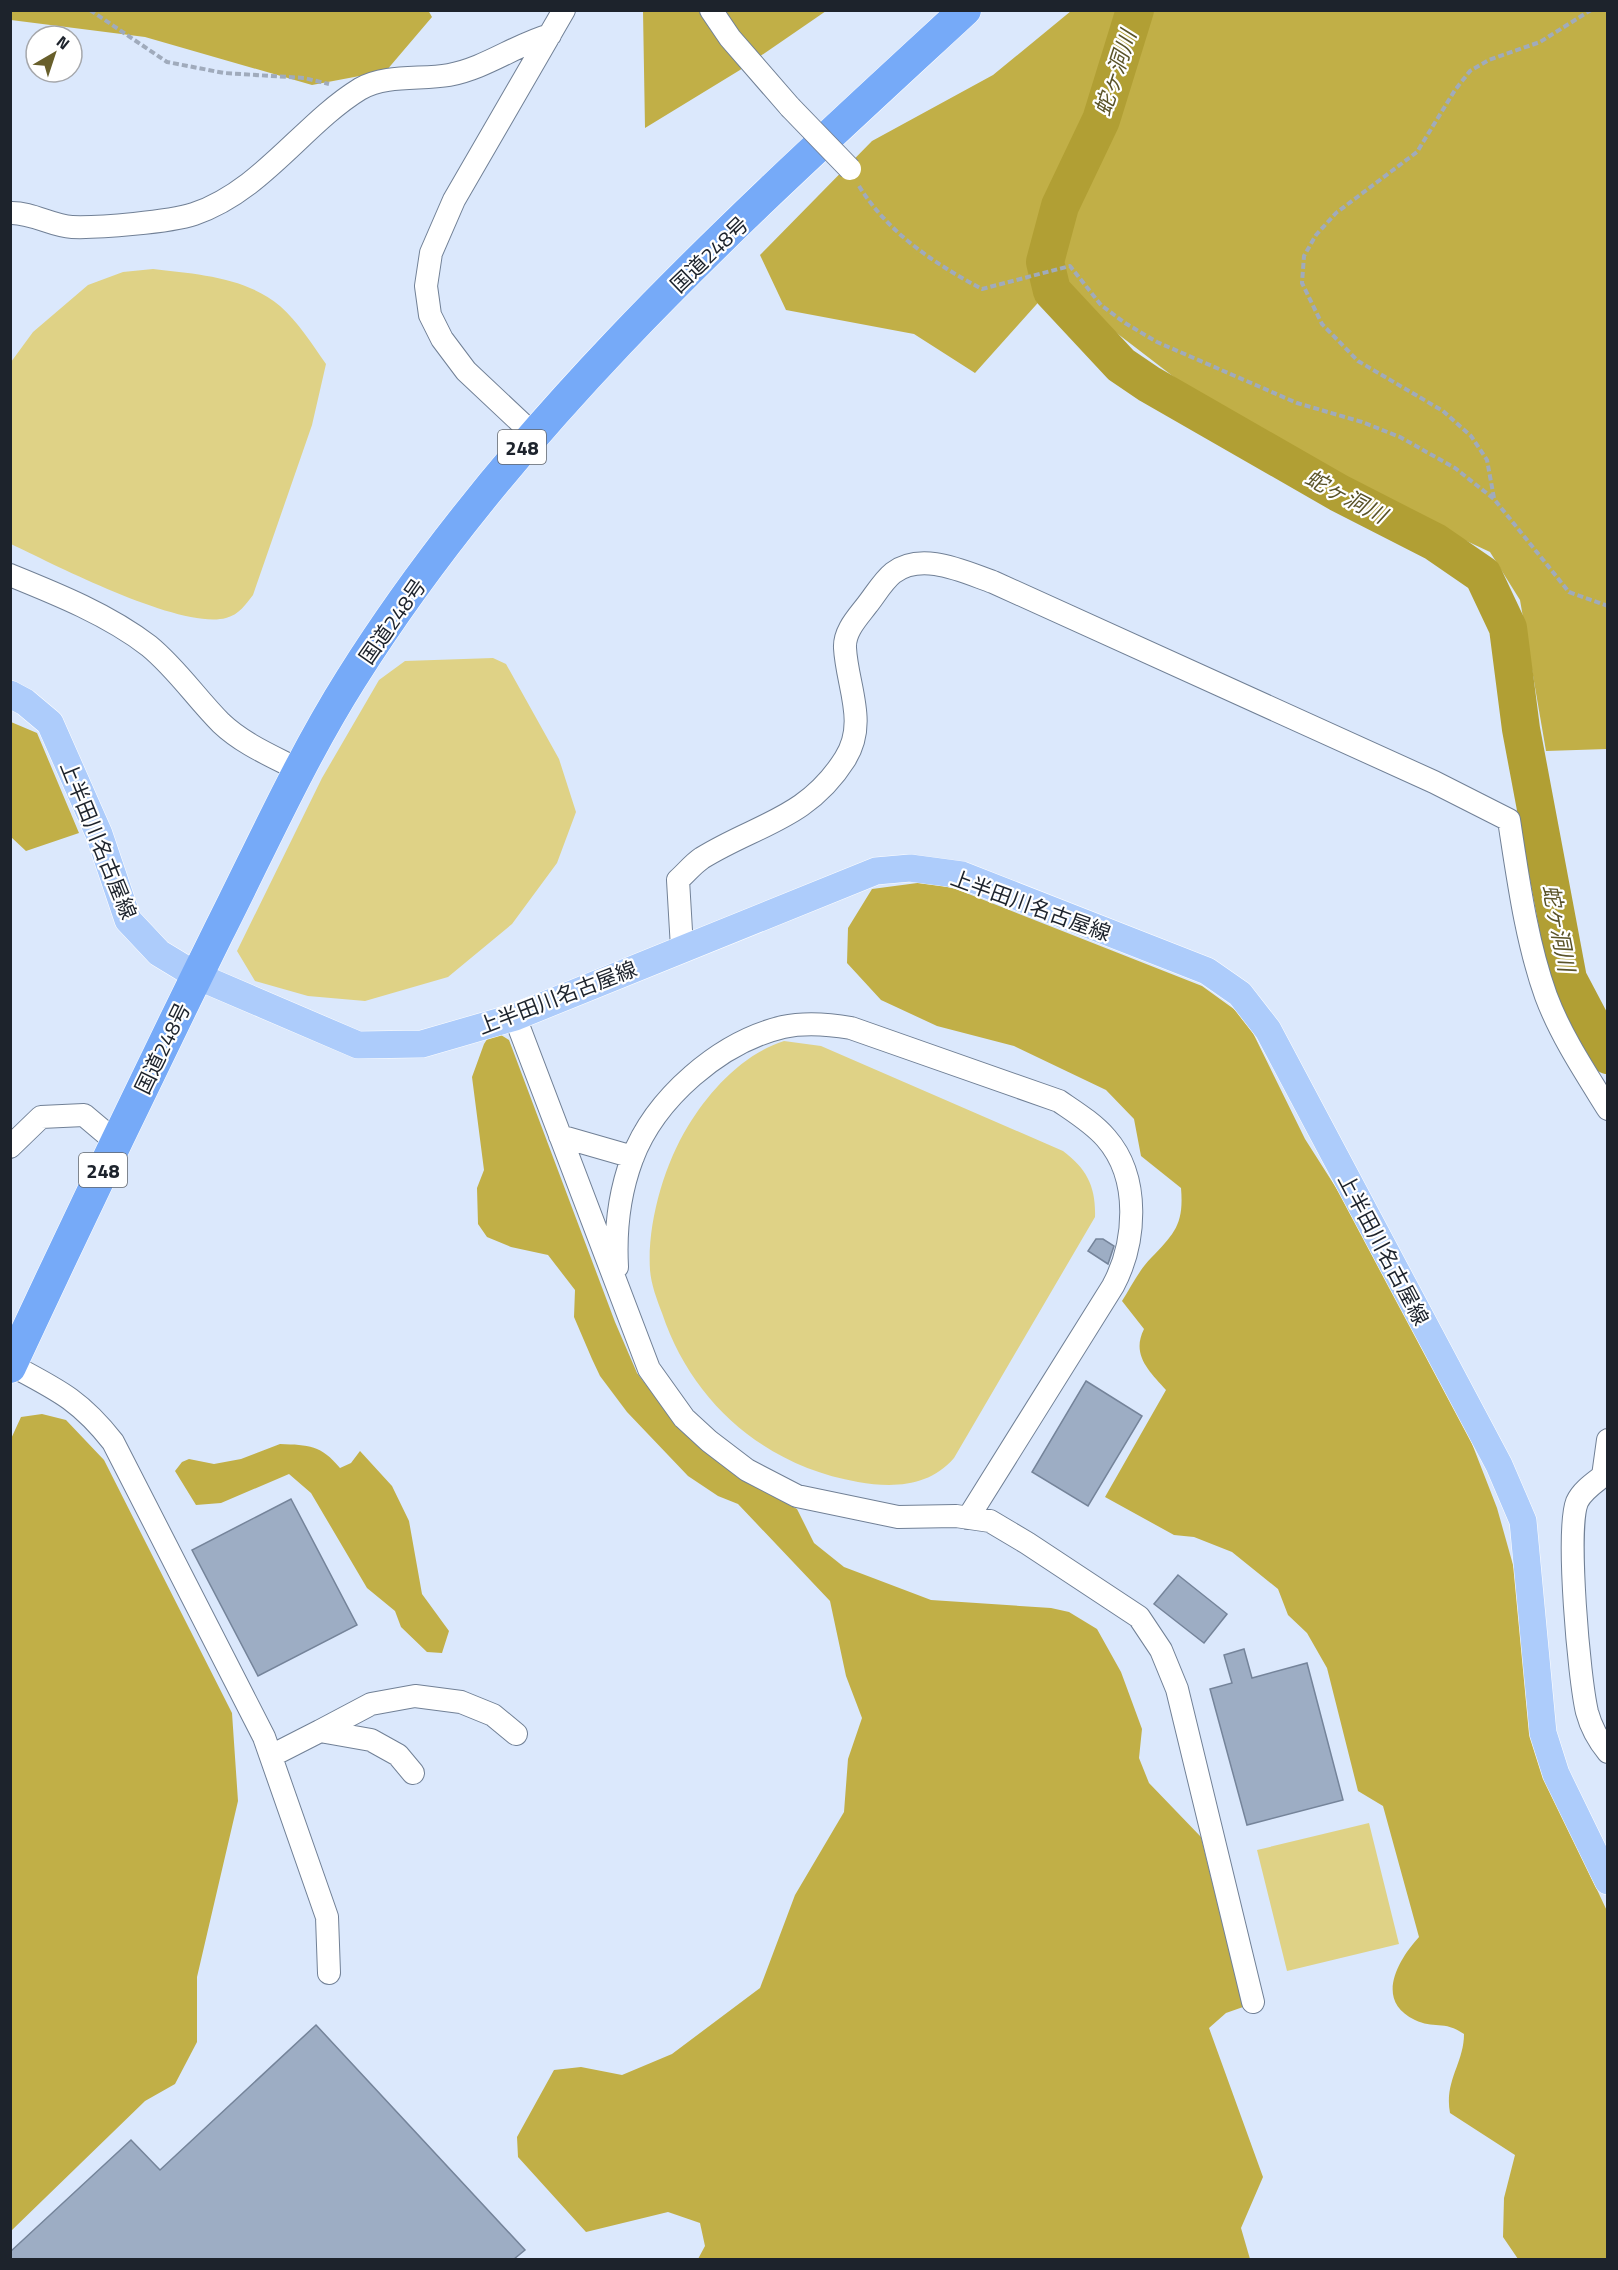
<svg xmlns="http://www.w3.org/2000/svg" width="1618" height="2270" viewBox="0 0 1618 2270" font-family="'Titillium Web','Noto Sans JP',sans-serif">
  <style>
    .green { fill: #dfd286 }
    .forest { fill: #c1af47 }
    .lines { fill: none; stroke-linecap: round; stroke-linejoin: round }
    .river { stroke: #b19f34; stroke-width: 38 }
    .building { fill: #9dadc4; stroke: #75849a; stroke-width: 1.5 }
    .minor-casing { stroke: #718096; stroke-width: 24 }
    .major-casing { stroke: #fff; stroke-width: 28 }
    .highway-casing { stroke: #fff; stroke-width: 33 }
    .path { stroke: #a0abbc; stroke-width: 4; stroke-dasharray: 6 3; stroke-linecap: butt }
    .minor { stroke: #fff; stroke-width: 22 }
    .major { stroke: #adccfb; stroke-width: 27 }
    .highway { stroke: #76aaf8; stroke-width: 32 }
    .minor-bridge-casing { stroke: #718096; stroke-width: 24; stroke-linecap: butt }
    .minor-bridge { stroke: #fff; stroke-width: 22 }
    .labels { text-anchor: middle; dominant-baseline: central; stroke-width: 4.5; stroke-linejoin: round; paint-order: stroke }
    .shield { fill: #fff; stroke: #61656b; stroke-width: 1.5 }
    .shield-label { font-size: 20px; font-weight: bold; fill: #1d232c }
    .street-label { font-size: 21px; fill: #1d232c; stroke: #fff }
    .water-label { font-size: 22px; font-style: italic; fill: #5a5328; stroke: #fff }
  </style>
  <rect width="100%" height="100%" fill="#dbe8fc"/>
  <!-- green -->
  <path class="green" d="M153,269C196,274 246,277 280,306C298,322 312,344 326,364L312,425L253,595C245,605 240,614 226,618C181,630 55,565 11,544V362L33,332L88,285L123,272Z
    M493,658L506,664L559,759L576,812L557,863L512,924L448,977L365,1001L308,996L255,981L237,951L322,778L379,680L405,661Z
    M784,1041L821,1046L1063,1151C1087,1169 1096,1187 1095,1217L954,1458C929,1487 893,1488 858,1482C765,1466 692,1403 662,1313C657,1300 651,1284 650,1270C647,1224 664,1165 688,1126C710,1090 743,1054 784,1041Z
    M1369,1823L1399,1944L1287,1971L1257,1850Z"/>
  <!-- forest -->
  <path class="forest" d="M11,10H428L432,17L386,71L312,85L145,37L11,20Z
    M643,11H826L740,70L645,128Z
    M1071,11H1607V749L1546,751L1520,600L1490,552L1379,500L1274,439L1217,410L1114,331L1044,296L975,373L914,334L786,310L760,255L872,141L993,75Z
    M11,722L37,733L79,833L26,851L11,837Z
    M925,882L956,889L1202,986L1238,1012L1252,1031L1305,1139L1347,1205L1469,1436L1497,1508L1515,1572L1550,1789L1607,1911V2259H1518L1503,2237L1504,2198L1515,2155L1450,2113C1444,2081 1464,2063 1464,2034C1444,2020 1433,2029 1415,2020C1374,2001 1398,1960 1419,1937L1383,1806L1358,1791L1327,1668L1307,1633L1288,1615L1278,1589L1232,1552L1194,1537L1174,1535L1105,1497L1166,1390C1149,1371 1131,1355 1144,1329L1122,1301C1131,1287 1139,1270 1151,1258C1175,1233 1184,1224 1181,1188L1141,1156L1134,1119L1106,1090L1014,1046L937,1026L881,1000L847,963L848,928L872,889Z
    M493,1030L509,1040L615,1322L637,1373L672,1419L737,1477L797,1509L814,1543L844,1567L931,1600L1051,1608L1069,1612L1097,1629L1121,1672L1142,1729L1139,1758L1149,1783L1201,1837L1243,2007L1226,2013L1209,2028L1263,2177L1241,2228L1250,2259H698L705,2246L700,2223L668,2212L586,2232L518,2157L517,2137L554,2070L581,2067L622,2075L672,2054L760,1988L795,1895L844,1812L848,1759L862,1718L846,1676L830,1601L738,1504L718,1496L688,1476L627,1412L600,1376L592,1359L574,1317L575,1290L548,1255L511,1247L487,1237L478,1224L477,1188L484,1170L472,1077L484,1044Z
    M42,1414L66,1420L104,1460L232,1713L238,1801L197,1977V2042L175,2084L145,2101L11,2231L10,1441L21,1417Z
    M280,1444C309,1445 321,1445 340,1468L351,1463L360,1451L392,1486L409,1521L422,1594L449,1631L442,1653L427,1652L401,1627L395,1611L367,1588L311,1493L289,1474L221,1503L196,1505L175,1471L182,1462L189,1459L214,1464L241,1459Z"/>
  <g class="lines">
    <!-- river -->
    <path class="river" d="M1135,10L1101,120L1060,206L1045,262L1052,291L1121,365L1149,384L1339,493L1435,542L1483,575L1508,628L1521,729L1568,979L1608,1055"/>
  </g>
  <!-- building -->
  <path class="building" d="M1096,1239H1103L1114,1246L1108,1264L1088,1251Z
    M1086,1381L1142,1416L1088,1506L1032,1472Z
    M291,1499L357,1625L258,1676L192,1550Z
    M1178,1575L1227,1614L1204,1643L1154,1604Z
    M1244,1649L1252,1678L1307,1663L1343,1800L1247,1825L1210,1689L1232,1683L1224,1655Z
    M316,2025L525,2250L514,2259H10V2252L131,2140L160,2170Z"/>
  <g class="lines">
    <!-- minor casing -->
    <g class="minor-casing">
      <path id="minor" d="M711,10L730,38L790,107
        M10,213C31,212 52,226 72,227C99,228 170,222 194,214C262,191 303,124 360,89C386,74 421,80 449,75C486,68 515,45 550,35
        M533,434L466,371L442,339L430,315L426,286L431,253L454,200L564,10
        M10,575C57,594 109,615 149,646C177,669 196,698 221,723C243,744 272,756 299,770
        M682,948L678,880C686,873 693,864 702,858C757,824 807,819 845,759C868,723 847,686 845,648C844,631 858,617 867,605C875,595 883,581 893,573C922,551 964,572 993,582L1434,782L1509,820C1518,878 1526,940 1546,996C1561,1036 1585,1072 1608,1109
        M515,1017L649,1369L684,1418L709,1441L747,1470L797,1496L898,1517L956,1516L990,1521L1027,1543L1139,1617L1161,1650L1177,1689L1253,2002
        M560,1136L633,1157
        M10,1147L41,1117L84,1115L116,1142
        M617,1267C615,1229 619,1194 632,1159C655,1098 720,1042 783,1027C806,1022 828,1024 851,1028L1059,1101C1075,1112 1093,1123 1106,1138C1141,1178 1136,1243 1113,1286L968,1518
        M11,1365C58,1390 80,1400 113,1442L264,1737L327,1917L329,1973
        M1608,1440L1603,1476C1594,1483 1582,1491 1577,1502C1566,1531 1579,1678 1587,1712C1591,1727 1598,1740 1608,1752
        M320,1731L371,1704L415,1696L461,1702L493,1715L516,1734
        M271,1756L320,1731L371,1740L398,1755L413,1773"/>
    </g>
    <!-- major casing -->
    <g class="major-casing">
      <path id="major" d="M10,694L25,702L50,723L99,834L128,920L159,953L197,976L358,1045L422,1044L515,1017L876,871L910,868L962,875L1207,971L1240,994L1268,1030L1499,1465L1523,1521L1543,1733L1556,1774L1608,1881"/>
    </g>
    <!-- highway casing -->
    <g class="highway-casing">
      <path id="highway" d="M10,1367C78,1221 147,1077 218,933C261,848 300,760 351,679C513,421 742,216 965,10"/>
    </g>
    <!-- path -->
    <path class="path" d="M90,10L167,62L224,73L304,78L329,84
      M859,186C888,233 935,264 982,289L1070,266L1101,305L1125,323L1157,342L1297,403L1362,422L1400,437L1455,468L1494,499L1569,592L1608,606
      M1494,498L1487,460L1471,436L1443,411L1358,361L1322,324L1302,283L1304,256L1316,235L1336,213L1417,152L1455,90L1470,71L1489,60L1540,42L1591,10"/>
    <!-- minor -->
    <use href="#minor" class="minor"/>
    <!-- major -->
    <use href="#major" class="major"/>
    <!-- highway -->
    <use href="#highway" class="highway"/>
    <!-- minor-bridge casing -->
    <g class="minor-bridge-casing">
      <path id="minor-bridge" d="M790,107L850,169"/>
    </g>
    <!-- minor-bridge -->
    <use href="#minor-bridge" class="minor-bridge"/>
  </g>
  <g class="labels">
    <!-- shield labels -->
    <g class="shield">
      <rect x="498" y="430" width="48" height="34" rx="4.5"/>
      <rect x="79" y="1153" width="48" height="34" rx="4.5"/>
    </g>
    <g class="shield-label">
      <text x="522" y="447">248</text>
      <text x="103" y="1170">248</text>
    </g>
    <!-- street labels -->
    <g class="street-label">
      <text transform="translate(709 254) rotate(-44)">国道248号</text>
      <text transform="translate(392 621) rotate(-55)">国道248号</text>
      <text transform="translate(99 840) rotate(68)">上半田川名古屋線</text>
      <text transform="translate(1031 905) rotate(20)">上半田川名古屋線</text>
      <text transform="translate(557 997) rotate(-21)">上半田川名古屋線</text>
      <text transform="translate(162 1048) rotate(-64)">国道248号</text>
      <text transform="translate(1384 1249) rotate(62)">上半田川名古屋線</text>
    </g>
    <!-- water labels -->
    <g class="water-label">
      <text transform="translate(1115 73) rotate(-72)">蛇ヶ洞川</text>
      <text transform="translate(1346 496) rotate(28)">蛇ヶ洞川</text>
      <text transform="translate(1559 928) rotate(79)">蛇ヶ洞川</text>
    </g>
  </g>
  <!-- border -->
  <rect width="1618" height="2270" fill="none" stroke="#1d232c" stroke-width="24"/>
  <!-- north arrow -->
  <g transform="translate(54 54) rotate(39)"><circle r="28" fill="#ffffff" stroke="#a5a7ab" stroke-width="1.5"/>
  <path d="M0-4.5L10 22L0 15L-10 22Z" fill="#685f2b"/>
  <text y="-9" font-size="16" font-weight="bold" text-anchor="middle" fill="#1d232c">N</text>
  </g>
</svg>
